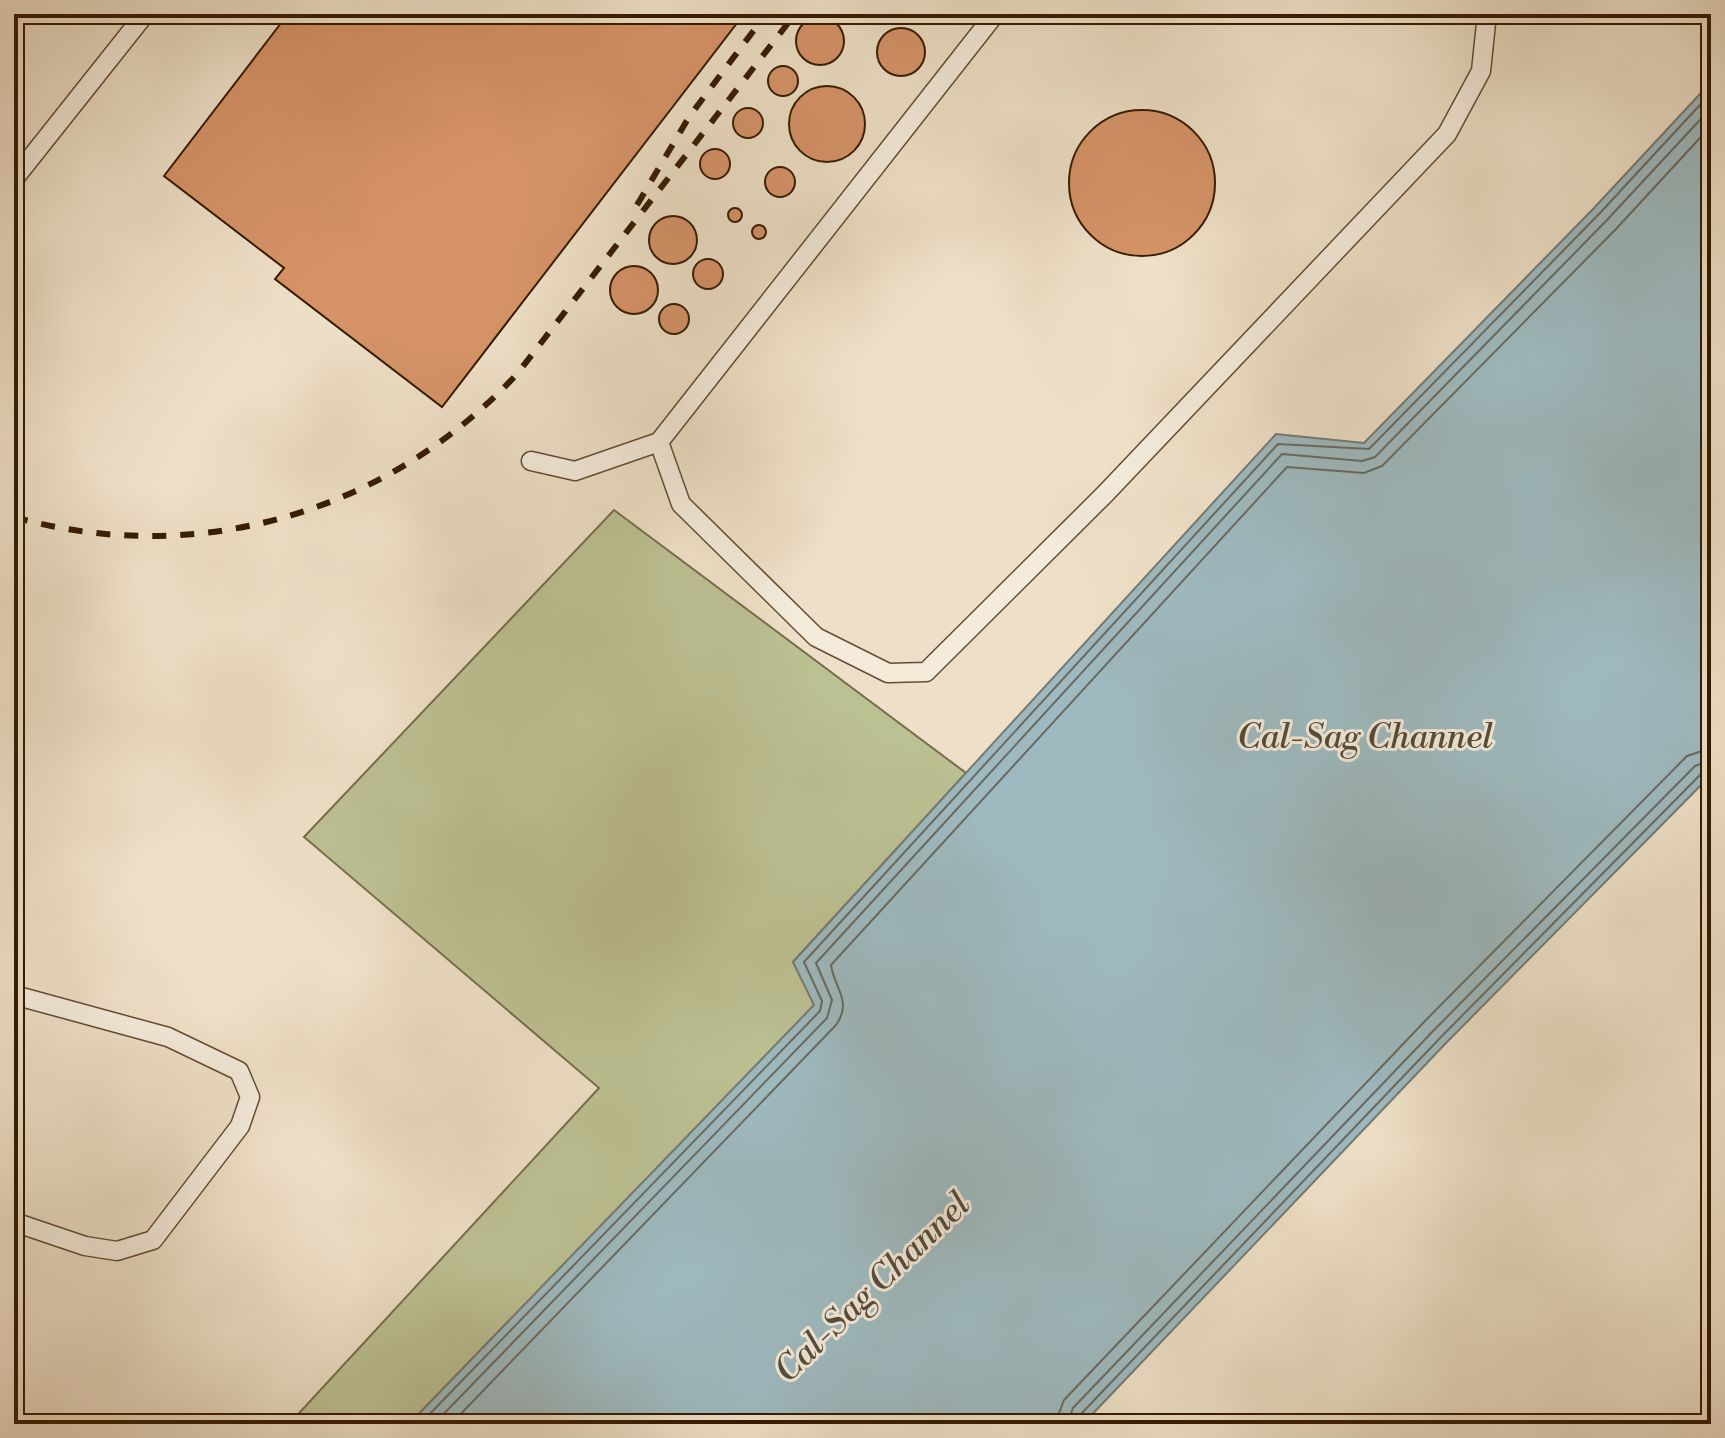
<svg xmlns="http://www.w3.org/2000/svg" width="1725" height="1438" viewBox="0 0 1725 1438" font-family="'Libre Bodoni',serif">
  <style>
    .green { fill: #bcc194; stroke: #786e4a; stroke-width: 2 }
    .water { fill: #9ebac0; stroke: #747a74; stroke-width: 2 }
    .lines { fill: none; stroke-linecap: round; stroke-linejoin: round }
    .shore { stroke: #6a6a60; stroke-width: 2 }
    .building { fill: #d69368; stroke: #351b01; stroke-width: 2 }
    .service-casing { stroke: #634c33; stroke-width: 21 }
    .service { stroke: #f4ebdb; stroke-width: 18 }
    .rail { stroke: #351b01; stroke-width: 6; stroke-dasharray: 14 14; stroke-linecap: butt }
    .labels { text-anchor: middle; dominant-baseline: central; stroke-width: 6; stroke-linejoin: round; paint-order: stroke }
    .water-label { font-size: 34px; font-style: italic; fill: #544b3a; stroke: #f4ebdb }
  </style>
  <rect width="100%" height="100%" fill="#eee0c8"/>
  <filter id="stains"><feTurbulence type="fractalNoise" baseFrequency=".0025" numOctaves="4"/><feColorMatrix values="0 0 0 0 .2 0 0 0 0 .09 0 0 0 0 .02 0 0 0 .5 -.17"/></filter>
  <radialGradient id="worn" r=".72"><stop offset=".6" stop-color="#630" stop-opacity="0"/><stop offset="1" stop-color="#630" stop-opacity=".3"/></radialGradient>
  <!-- green -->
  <path class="green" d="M614,510L966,773L793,962L815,1005L409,1424H289L599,1088L304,837Z"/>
  <!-- water -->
  <path class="water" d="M1711,82V775L1447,1042L1083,1424H409L814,1005L793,962L1276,434L1364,443L1594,208Z"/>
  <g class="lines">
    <!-- shore -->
    <path class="shore" d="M420,1424L820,1011L822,1001L804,962L1278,444L1369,449L1600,213L1711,93
      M434,1424L827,1018L832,1000L816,963L1282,454L1362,461L1375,457L1607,220L1711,108
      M451,1424L836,1025C853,1001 834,988 831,965L1287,467L1364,473L1382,466L1616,229L1711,126
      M1055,1424L1064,1400L1425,1021L1687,756L1711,748
      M1067,1424L1073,1408L1434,1030L1695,766L1711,760
      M1078,1424L1080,1415L1441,1037L1702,773L1711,770"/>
  </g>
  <!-- building -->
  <path class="building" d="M288,14H744L442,407L275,279L284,268L164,176Z
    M796 41a24 24 0 1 1 48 0a24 24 0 1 1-48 0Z
    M877 52a24 24 0 1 1 48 0a24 24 0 1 1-48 0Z
    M768 81a15 15 0 1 1 30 0a15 15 0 1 1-30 0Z
    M789 124a38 38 0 1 1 76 0a38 38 0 1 1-76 0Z
    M733 123a15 15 0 1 1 30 0a15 15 0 1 1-30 0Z
    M1069 183a73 73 0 1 1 146 0a73 73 0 1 1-146 0Z
    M700 164a15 15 0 1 1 30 0a15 15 0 1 1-30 0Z
    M765 182a15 15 0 1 1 30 0a15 15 0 1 1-30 0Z
    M728 215a7 7 0 1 1 14 0a7 7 0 1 1-14 0Z
    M649 240a24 24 0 1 1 48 0a24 24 0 1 1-48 0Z
    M752 232a7 7 0 1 1 14 0a7 7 0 1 1-14 0Z
    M693 274a15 15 0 1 1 30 0a15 15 0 1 1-30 0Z
    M610 290a24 24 0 1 1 48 0a24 24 0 1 1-48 0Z
    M659 319a15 15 0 1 1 30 0a15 15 0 1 1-30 0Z"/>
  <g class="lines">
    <!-- service casing -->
    <g class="service-casing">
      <path id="service" d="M14,179L145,14
        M659,442L681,504L816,637L888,673L926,672L1105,494L1447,134L1481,71L1487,14
        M531,461L575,471L659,442L995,14
        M14,995L168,1037L239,1071L250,1097L240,1126L153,1240L117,1251L85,1246L14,1222"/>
    </g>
    <!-- service -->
    <use href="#service" class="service"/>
    <!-- rail -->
    <path class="rail" d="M637,205L689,117L766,14
      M14,517C197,569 389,512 517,374L795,14"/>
  </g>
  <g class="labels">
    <!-- water labels -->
    <g class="water-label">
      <text x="1365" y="738">Cal-Sag Channel</text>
      <text transform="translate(873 1288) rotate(-44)">Cal-Sag Channel</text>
    </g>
  </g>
  <!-- margin -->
  <rect width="1725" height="1438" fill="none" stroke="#eee0c8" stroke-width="48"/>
  <rect x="16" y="16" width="1693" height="1406" fill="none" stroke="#351b01" stroke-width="4"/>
  <rect x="24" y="24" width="1677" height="1390" fill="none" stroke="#351b01" stroke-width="2"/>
  <rect width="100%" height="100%" filter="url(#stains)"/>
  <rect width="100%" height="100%" fill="url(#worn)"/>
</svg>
